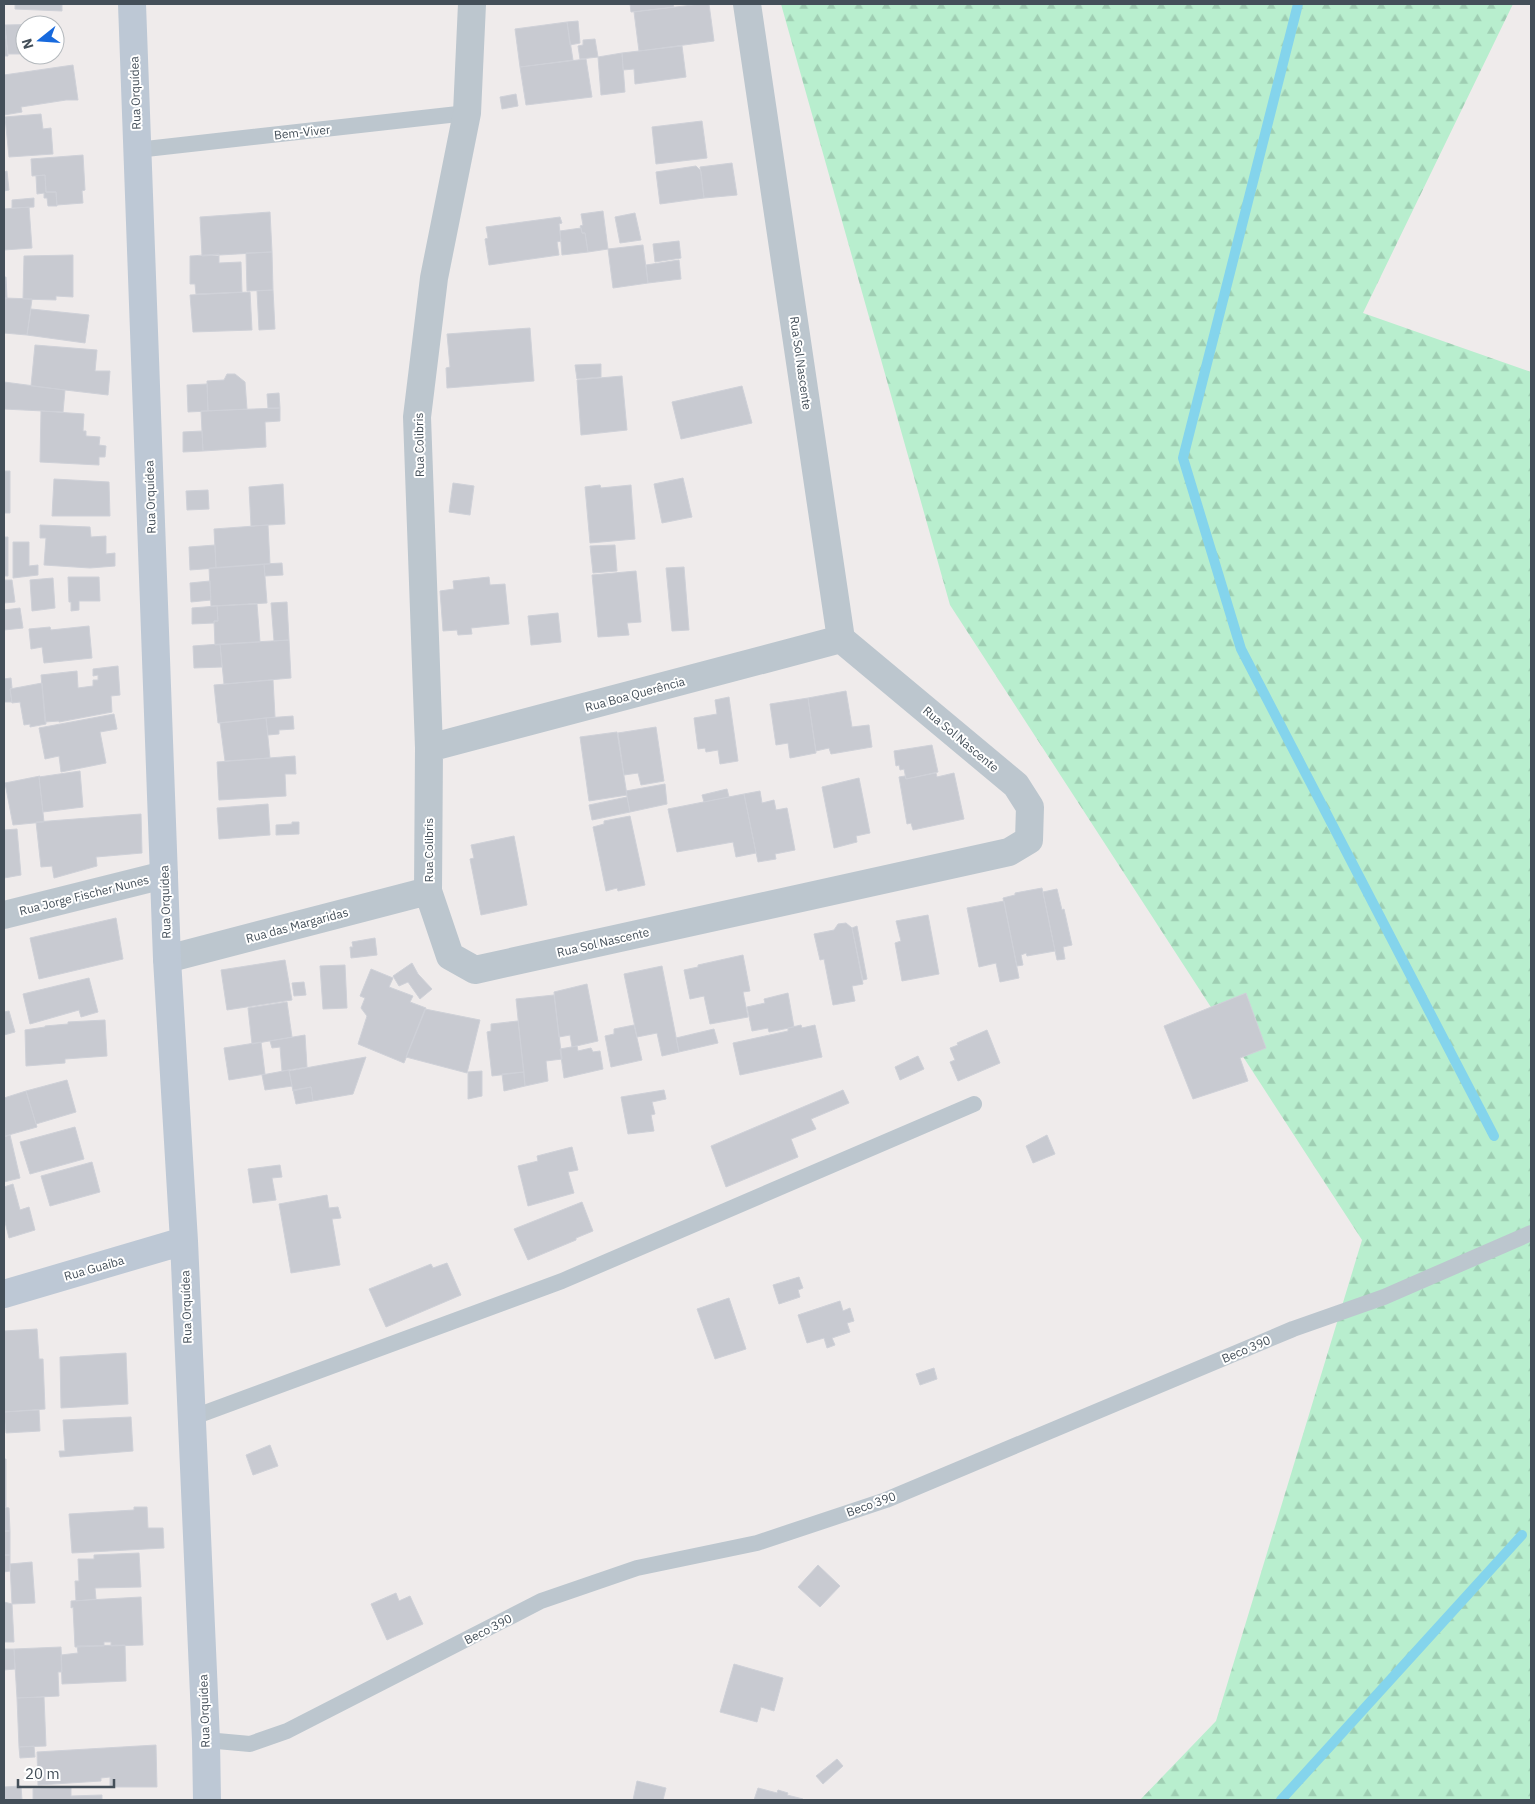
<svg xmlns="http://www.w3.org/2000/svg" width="1535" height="1804" viewBox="0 0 1535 1804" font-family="'IBM Plex Sans',sans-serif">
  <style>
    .forest { fill: url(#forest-firs) }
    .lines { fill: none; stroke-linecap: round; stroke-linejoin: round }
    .stream { stroke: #84d4ec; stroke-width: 10 }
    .building { fill: #c8cad1; stroke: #cfd1d8 }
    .lane { stroke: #bcc6ce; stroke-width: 16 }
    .street { stroke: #bcc6ce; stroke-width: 28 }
    .secondary { stroke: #bdc8d5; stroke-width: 28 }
    .labels { text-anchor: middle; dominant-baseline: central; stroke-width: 4; stroke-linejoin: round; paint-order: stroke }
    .street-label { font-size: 12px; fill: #444f59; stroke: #fff }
  </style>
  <defs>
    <pattern id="forest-firs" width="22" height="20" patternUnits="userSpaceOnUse" patternTransform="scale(1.25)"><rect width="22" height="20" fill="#b8eece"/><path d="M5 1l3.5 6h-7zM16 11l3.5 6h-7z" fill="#9fceb3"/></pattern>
  </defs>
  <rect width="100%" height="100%" fill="#efebeb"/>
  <!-- forest -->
  <path class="forest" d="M781,4H1513L1363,313L1531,372V1800H1140L1216,1721L1362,1240L950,605Z"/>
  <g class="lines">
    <!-- stream -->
    <path class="stream" d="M1298,4L1183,458L1241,649L1494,1136
      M1281,1800L1522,1535"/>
  </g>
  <!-- building -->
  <path class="building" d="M15,4H62V11L15,9Z
    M630,4H673L674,7L631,12Z
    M701,4H709L714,41L639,51L634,12Z
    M578,21L580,43L570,45L567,22Z
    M567,22L573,60L520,67L515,29Z
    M4,23L8,56H4Z
    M50,24L25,25V54H8L5,25Z
    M595,39L598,57L580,59L578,46L583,45V40Z
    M682,46L686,77L635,84L634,69L623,70L622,53Z
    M622,53L625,92L601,95L598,57Z
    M586,59L592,97L526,105L520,67Z
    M73,65L78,100H66L21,107L22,112L4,115V75Z
    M516,94L518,106L502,109L500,97Z
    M41,114L43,129L51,128L53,154L9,157L5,117Z
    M702,121L707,158L656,164L652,127Z
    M83,155L85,190L82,191L83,203L57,205L56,192H46L45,175L32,176L31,159Z
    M732,163L737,195L704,198L700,167Z
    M696,166L701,171L704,198L660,204L656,172Z
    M7,171L9,190L4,191V172Z
    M45,175L46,192H56L57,206H48L47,198H44V193L37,194L36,176Z
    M34,198V207L12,208V200Z
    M29,207L32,248L4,250V209Z
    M603,211L608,249L588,252L585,233H582L581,228L580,226L583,225L581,214Z
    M270,212L272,252L202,256L200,217Z
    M635,213L641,240L620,243L615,217Z
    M560,217L562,223L559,224L561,241L557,242L559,255L489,265L485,239L488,238L486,227Z
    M581,228L582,233H585L588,252L562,255L560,231Z
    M679,241L681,258L655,262L653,244Z
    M643,245L648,283L613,288L608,249Z
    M272,252L273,290L247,291L246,253Z
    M219,254V263L241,262L242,292L196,294L195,284H190V256Z
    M73,255V297L56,296V300L23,299L24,256Z
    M679,260L681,279L648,283L646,265Z
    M4,277H6L7,298H4Z
    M273,290L275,329L259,330L257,291Z
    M250,292L252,330L193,332L190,295Z
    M5,298L32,299L27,335L4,333Z
    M31,309L89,315L85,343L27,335Z
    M530,328L534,381L447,388L446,368L450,367L447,334Z
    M35,345L97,350L95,371H110L108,395L31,386Z
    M601,364V377L577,379L575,365Z
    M227,374H235L245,382L247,409L208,411L207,381L224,380Z
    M622,376L627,430L581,435L577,380Z
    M4,382L65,390L63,412L4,409Z
    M207,384L208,411L188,412L187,385Z
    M742,386L752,423L681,439L672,402Z
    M279,393L280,408H268L267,394Z
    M280,408V421L265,422L266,447L203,451L201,411Z
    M41,411L84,414L83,431H86V436L100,437L99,445L106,446L105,457H99V465L40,462Z
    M202,431L203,451L183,452V432Z
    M4,471H10V513H4Z
    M683,478L692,517L662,523L654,484Z
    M54,479L109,482L110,516H52Z
    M453,483L474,486L470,515L449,512Z
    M283,484L285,524L251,526L249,487Z
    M600,485L601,488L631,485L635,539L590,543L585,487Z
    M208,490L209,509L187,510L186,491Z
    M40,525L90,527L91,537L106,536V554L115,553V566L90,568L44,565L46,538H40Z
    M268,525L270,564L216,568L214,529Z
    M4,537H8V576H4Z
    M13,542H29V566L38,565V575L13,578Z
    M215,545L216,568L190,570L189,547Z
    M615,545L617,571L593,573L590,546Z
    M282,563L283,575L265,576L264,564Z
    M264,564L267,603L211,606L209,568Z
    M684,567L689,630L672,631L666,568Z
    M636,571L641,622L627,623L629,635L598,637L592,575Z
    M68,577H99L100,601H79V610L71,611V602H69Z
    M489,577L490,585L505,584L509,624L471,628L472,634L458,635L457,630L443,631L440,591L454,589L453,581Z
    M53,578L55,608L32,611L30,580Z
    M4,580H12L15,602L4,603Z
    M210,581L211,600L191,602L190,583Z
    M287,602L289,640L274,641L271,603Z
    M257,604L260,642L215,645L214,621H218L217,606Z
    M217,606L218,621H214V623L192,624V608Z
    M20,608L23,628L4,630V610Z
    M558,613L561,642L531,645L528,616Z
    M89,626L92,658L44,663L42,647L31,649L29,629L50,627L51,630Z
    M289,640L291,678L224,684L220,644Z
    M220,644L222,667L194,668L193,646Z
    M118,666L120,695L111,696L112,712L59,722V721L45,722L41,675L77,671L78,688L93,686V680H98V675L93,676V669Z
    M11,678L12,688L10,689L12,702H4V679Z
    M273,680L275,717L218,723L214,685Z
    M42,683L46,724L30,727V724L24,725L20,702L12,703L10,689Z
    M846,691L852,727L869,725L872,747L831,754L829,748L816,751L808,698Z
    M729,697L738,761L720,764L718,750L706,752L705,748L698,749L694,718L717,714L715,700Z
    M808,698L816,753L790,758L788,743L776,745L770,704Z
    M114,714L117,729L100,732L106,763L61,772L59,756L45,759L39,728Z
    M293,716L294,729L279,730V734L268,735L266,718Z
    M266,718L270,758L225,761L220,723Z
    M656,727L664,781L641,785L638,773L624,775L618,733Z
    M617,732L627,795L589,801L580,737Z
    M932,745L938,772L906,779L904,769L900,770L899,765L896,766L894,751Z
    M295,756L296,774H285L286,796L219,800L217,762Z
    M80,771L83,807L43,812L39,777Z
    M936,773L937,777L954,773L964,819L913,830L911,823L907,824L899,777L905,776L906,779Z
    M40,776L39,777L44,822L13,825L5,783Z
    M859,778L870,833L856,836L857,842L834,848L822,787Z
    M665,784L667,804L630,812L626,791Z
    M727,789L729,797L704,802L702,795Z
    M760,791L762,803L774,800L776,810L787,808L795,850L775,854L776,859L758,862L744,794Z
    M744,794L756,853L736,857L733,842L677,852L668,809Z
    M627,797L630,812L592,820L589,805Z
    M268,804L270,835L219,839L217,808Z
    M141,814L142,853L96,857L97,866L54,878L52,866L41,867L36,822Z
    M630,816L645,885L618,891L617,888L606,891L593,827L604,824V821Z
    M292,822H299V834L276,835V825L292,824Z
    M17,829L21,875L4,878V830Z
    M514,836L527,905L481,915L470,859L474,858L471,845Z
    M1042,888L1055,951L1027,956L1026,953L1021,955L1023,965L1017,966L1003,898L1015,895V893Z
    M1057,889L1062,910L1064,909L1072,945L1063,947L1065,959L1057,960L1043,892Z
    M1004,901L1019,978L1000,982L996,963L979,967L967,908Z
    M928,915L939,974L902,981L895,943L901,941L896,921Z
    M116,918L123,959L39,979L30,938Z
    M846,923L852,928L863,984L852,986L855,1001L833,1005L824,959L820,960L814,934L834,930L838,924Z
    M857,926L867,979L863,980L852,928Z
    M375,938L377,955L351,958L350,947H353L352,942Z
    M743,955L750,991L743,992L748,1017L710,1024L704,996L690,999L684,970L698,967V965Z
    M285,960L292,1000L227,1010L221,970Z
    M412,963L418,974L432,989L420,999L408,982L399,986L393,976Z
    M345,965L347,1008L323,1009L320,966Z
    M662,966L679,1052L662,1056L657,1033L637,1037L624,974Z
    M371,969L393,978L389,987L413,996L410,1002L426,1008L404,1063L358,1044L367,1016L361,1008L365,998L360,996Z
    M89,978L98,1012L81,1017L79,1010L30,1024L23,994Z
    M304,982L306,995L294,996L292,983Z
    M587,984L598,1041L572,1047L570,1035L559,1037L554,992Z
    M788,993L794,1027L769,1032L768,1028L752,1031L747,1007L765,1003L764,999Z
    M1246,993L1266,1048L1240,1058L1248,1081L1193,1099L1164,1026Z
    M554,995L562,1059L546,1061L548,1081L525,1086L516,999Z
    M287,1002L292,1037L252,1044L248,1008Z
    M425,1009L480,1020L467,1073L406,1057Z
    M9,1011L15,1032L4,1035V1012Z
    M105,1020L107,1056L65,1059V1063L26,1066L25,1030L45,1027V1026L68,1024V1022Z
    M518,1021L524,1072L492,1076L487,1032L491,1031V1024Z
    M634,1025L642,1060L611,1067L605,1036L614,1034V1029Z
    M801,1025L802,1028L815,1025L822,1057L740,1075L733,1043L788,1031V1028Z
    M714,1029L718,1043L679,1052L676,1038Z
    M987,1030L1000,1063L958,1081L950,1062L955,1060L950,1048L958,1045L957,1043Z
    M305,1035L307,1067L282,1071L280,1047L272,1048L270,1041Z
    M261,1042L265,1074L229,1080L224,1048Z
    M577,1046L578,1051L591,1048L593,1052L600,1051L603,1069L564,1078L560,1049Z
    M918,1056L924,1069L900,1080L895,1067Z
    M366,1057L353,1094L313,1101L311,1087L293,1091L289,1071Z
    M289,1070L292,1086L265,1090L262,1075Z
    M482,1071V1096L468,1099V1072Z
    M524,1072L525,1086L504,1091L502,1074Z
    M67,1080L76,1112L36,1124L26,1091Z
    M311,1087L313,1101L296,1104L293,1090Z
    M664,1090L666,1099L652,1102L655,1114L651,1115L654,1131L628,1134L621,1097Z
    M843,1090L849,1103L811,1119L816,1129L791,1139L798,1157L726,1187L711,1146Z
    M26,1091L37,1127L5,1136L4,1098Z
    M75,1127L84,1159L30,1174L20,1142Z
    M10,1135L20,1178L4,1182V1137Z
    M1047,1135L1055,1154L1033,1163L1026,1146Z
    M572,1147L578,1170L568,1172L574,1193L528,1206L518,1166L538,1161L537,1156Z
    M92,1162L100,1192L50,1206L41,1176Z
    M280,1165L282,1177L272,1178L276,1200L253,1203L248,1169Z
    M13,1184L20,1210L29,1207L35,1230L9,1238L4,1218V1187Z
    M327,1195L329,1208L338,1207L341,1218L332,1219L340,1265L291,1273L279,1204Z
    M582,1202L593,1231L576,1238V1240L528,1260L514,1229Z
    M447,1263L461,1295L386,1327L369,1289L431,1264L433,1268Z
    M799,1277L803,1288L798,1290L800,1297L779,1304L773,1285Z
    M729,1298L746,1349L715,1359L697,1309Z
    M840,1301L843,1311L850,1308L854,1321L847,1323L850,1332L832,1338L835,1345L827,1348L824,1338L807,1343L798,1315Z
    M37,1329L39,1359H43L45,1409L4,1412V1331Z
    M126,1353L128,1404L61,1408L60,1357Z
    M934,1368L937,1379L920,1385L916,1374Z
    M39,1410L40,1431L6,1433L4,1412Z
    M131,1417L133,1451L60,1457L59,1451H65L63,1420Z
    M270,1445L278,1466L253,1475L246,1455Z
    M4,1459H6V1507H4Z
    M4,1507L9,1508L10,1531H4Z
    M134,1507H147L148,1528H163L164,1548L72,1553L69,1514L134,1510Z
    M4,1531H10V1555H4Z
    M139,1553L141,1587L95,1588L96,1599L76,1601L75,1581H79L78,1559H94V1555Z
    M4,1555H10V1571L4,1572Z
    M32,1562L35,1603L12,1604L10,1564Z
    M818,1565L840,1586L820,1607L798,1587Z
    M396,1593L399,1601L410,1596L423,1624L387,1640L371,1604Z
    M141,1597L143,1645L111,1646V1642H104V1646L75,1647L73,1607L71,1608V1601Z
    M4,1602L12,1604L14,1642H4Z
    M125,1645L126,1681L62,1684L61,1655L78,1653L77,1646Z
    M61,1647L62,1672H58L59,1696L17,1698L14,1649Z
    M4,1649H14L15,1669L4,1670Z
    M734,1664L783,1678L774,1711L761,1707L757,1722L720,1712Z
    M44,1697L46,1746L19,1747L17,1698Z
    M156,1745L157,1787H110V1777L101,1778V1781L38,1785L37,1752Z
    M34,1746L35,1757L20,1758L19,1747Z
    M837,1759L843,1766L823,1784L816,1776Z
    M637,1781L666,1788L663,1800H633Z
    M21,1786L22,1800H4V1787Z
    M71,1788V1796L102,1795V1800H33V1789Z
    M758,1788L777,1793L778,1790L788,1793L787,1795L803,1799V1800H754Z"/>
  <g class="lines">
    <!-- lane -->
    <path class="lane" d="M137,150L467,113
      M191,1418L562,1281L974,1104
      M206,1740L250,1744L287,1731L541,1601L637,1568L757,1543L886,1500L1293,1329L1384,1297L1531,1233"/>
    <!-- street -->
    <path class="street" d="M472,4L467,113L434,278L417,417L429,748L428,891L450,956L475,970L1009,852L1029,840L1030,807L1016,785L841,639L747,4
      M429,748L841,639
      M4,915L164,875
      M167,959L428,891"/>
    <!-- secondary -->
    <path class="secondary" d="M132,4L167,959L184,1241L206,1740L207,1800
      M4,1294L184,1241"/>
  </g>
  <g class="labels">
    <!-- street labels -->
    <g class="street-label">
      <text transform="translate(135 93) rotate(-92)">Rua Orquídea</text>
      <text transform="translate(302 132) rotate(-6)">Bem-Viver</text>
      <text transform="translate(801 363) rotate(82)">Rua Sol Nascente</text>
      <text transform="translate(419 445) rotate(-91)">Rua Colibris</text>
      <text transform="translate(150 497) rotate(-92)">Rua Orquídea</text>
      <text transform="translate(635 694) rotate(-15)">Rua Boa Querência</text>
      <text transform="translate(961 739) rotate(40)">Rua Sol Nascente</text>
      <text transform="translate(428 850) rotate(-90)">Rua Colibris</text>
      <text transform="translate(84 895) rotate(-14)">Rua Jorge Fischer Nunes</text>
      <text transform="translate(165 902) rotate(-92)">Rua Orquídea</text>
      <text transform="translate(297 925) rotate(-15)">Rua das Margaridas</text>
      <text transform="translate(603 942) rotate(-13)">Rua Sol Nascente</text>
      <text transform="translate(94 1268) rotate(-16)">Rua Guaíba</text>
      <text transform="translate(186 1307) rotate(-92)">Rua Orquídea</text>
      <text transform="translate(1246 1349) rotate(-23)">Beco 390</text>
      <text transform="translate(871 1504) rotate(-20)">Beco 390</text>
      <text transform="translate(488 1629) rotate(-27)">Beco 390</text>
      <text transform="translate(204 1711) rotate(-92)">Rua Orquídea</text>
    </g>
  </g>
  <!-- border -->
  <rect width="1535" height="1804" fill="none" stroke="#444f59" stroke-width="10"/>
  <!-- north arrow -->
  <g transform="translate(40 40) rotate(253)"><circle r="24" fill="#ffffff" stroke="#b4b9bd"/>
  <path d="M0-4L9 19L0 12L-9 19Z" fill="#1769dd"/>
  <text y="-8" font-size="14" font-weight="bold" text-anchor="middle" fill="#444f59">N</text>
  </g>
  <!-- scale -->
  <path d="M18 1779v8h96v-8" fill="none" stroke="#444f59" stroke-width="2.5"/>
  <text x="25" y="1779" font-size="15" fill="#444f59" stroke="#ffffff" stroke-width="4" paint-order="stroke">20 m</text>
</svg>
